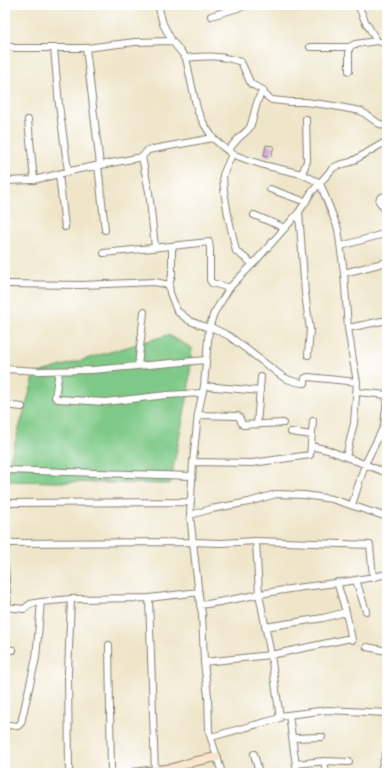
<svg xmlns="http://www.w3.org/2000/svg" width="392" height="778" viewBox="0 0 392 778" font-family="'IM FELL French Canon',serif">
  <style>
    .green { fill: #7ec987; stroke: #4d7252 }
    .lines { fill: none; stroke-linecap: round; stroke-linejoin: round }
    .stream { stroke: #56b5d4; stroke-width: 2 }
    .building { fill: #d4a8db }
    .street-casing { stroke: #868173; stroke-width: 8 }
    .secondary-casing { stroke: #868173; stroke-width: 10 }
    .street { stroke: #fff; stroke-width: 6 }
    .secondary { stroke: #fce5cf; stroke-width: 8 }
  </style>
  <rect width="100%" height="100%" fill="#fff"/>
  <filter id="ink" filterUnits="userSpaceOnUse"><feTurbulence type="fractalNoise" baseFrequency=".025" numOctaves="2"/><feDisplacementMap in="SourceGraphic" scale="8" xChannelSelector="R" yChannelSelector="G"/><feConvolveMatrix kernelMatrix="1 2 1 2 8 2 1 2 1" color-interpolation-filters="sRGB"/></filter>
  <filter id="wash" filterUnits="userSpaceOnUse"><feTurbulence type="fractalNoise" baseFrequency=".012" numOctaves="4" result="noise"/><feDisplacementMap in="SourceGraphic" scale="16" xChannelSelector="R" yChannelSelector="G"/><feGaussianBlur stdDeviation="0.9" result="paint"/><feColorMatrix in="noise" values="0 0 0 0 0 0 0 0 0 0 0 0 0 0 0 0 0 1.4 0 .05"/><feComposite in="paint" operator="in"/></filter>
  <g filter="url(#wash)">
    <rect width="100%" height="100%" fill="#efe6ca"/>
    <!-- green -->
    <path class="green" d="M168,335L192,348L188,394L170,484L5,481V477L35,374Z"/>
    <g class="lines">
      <!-- stream -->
      <path class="stream" d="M5,5L9,7L10,5"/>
    </g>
    <g id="blocks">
      <!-- building -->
      <path class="building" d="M266,145L274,146L271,157L264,155Z"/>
    </g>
  </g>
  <g filter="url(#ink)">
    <use href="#blocks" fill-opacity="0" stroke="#868173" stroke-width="1"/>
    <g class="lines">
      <!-- street casing -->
      <g class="street-casing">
        <path id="street" d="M158,5L163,24L172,41L186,58L194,96L198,112L204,124L213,138L223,147L232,154L248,160L267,166L302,174L320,183L338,229L344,273L348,328L353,360L357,382L354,423L346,457
          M358,5L365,21L377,41L387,44
          M211,16L248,5
          M5,45L15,48H86L135,42L172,41
          M310,47H349
          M54,48L59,105L68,171
          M86,48L100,165
          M186,58C208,56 220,55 241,62L251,84L263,90L265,95L272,100L291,102H305L328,105L361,111L378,123L387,127
          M349,71V47L355,44L377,41
          M28,120L34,180
          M228,151C232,146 236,140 241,136C244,133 248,131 250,127C255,115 255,101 263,90
          M232,154L223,175L224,191L228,215L236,251L253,264
          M142,157L149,192L155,247
          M98,165L105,230
          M59,174L65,227
          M302,174L307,161L306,119
          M5,181L34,180L75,170L142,157L148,150L213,138
          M270,189L306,202
          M387,195L380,198L379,201L387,213
          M299,212L305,293L310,330L308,355
          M254,215L285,228
          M172,246V275L169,285L170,293L177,311L190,321L209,328
          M341,246L387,233
          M104,253L209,242L210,249V280L212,283L230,288
          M344,273L387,262
          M5,284L81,285L155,282L169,285
          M209,326L229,336L283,377C289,380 297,383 305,383V378L308,377L357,382
          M348,328L387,320
          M138,366L144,312
          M5,369L39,371L92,370L206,360
          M59,371L55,397L58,399L105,402L167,395L202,393
          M204,386L260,391
          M357,392L387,395
          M5,405L22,407
          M198,415L238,416C241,418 240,422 243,425L283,423
          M257,424L261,377
          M291,432L312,435
          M311,446L328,450L387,473
          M193,462L252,463L310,455L313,421
          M5,470L192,476
          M5,503L191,502
          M352,505L365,464L384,426L387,398
          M190,515L211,509L249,502L276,494L304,495L332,499L381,515L387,516
          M5,543L192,542L221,543L256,541L370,545L373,578
          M5,567L8,607
          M356,580L366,611
          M337,582L346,612L352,640
          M149,598L155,773
          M71,599L149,598L199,592
          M200,605C231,601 260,593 290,589C323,584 355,582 387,574
          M5,607L24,609L30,604L41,602L71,599L68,672L69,773
          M265,627L323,618L346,612
          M109,645L111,773
          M367,647L387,651
          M5,649L13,650
          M204,662L271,655L351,638
          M289,715L297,773
          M279,716L328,710L387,713
          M5,726L9,725L18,726L21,723L36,658L41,602
          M211,737L280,718L271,655L259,594L256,541
          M293,738L322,737
          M254,754L259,773
          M324,761L326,773
          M296,764L324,761L349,762
          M222,773L209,732L208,696L204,662L202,613L200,605L190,515L193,462L198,414L204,386L209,328L214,313L224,297L230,287L253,264L299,212L311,193L333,168L339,165L351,162L387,141
          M380,773L387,750"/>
      </g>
      <!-- secondary casing -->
      <g class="secondary-casing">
        <path id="secondary" d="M133,773L173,768L192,762L217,757"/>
      </g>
      <!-- street -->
      <use href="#street" class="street"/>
      <!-- secondary -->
      <use href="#secondary" class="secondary"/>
    </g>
  </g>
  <!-- margin -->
  <rect width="392" height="778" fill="none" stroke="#fff" stroke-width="20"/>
</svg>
